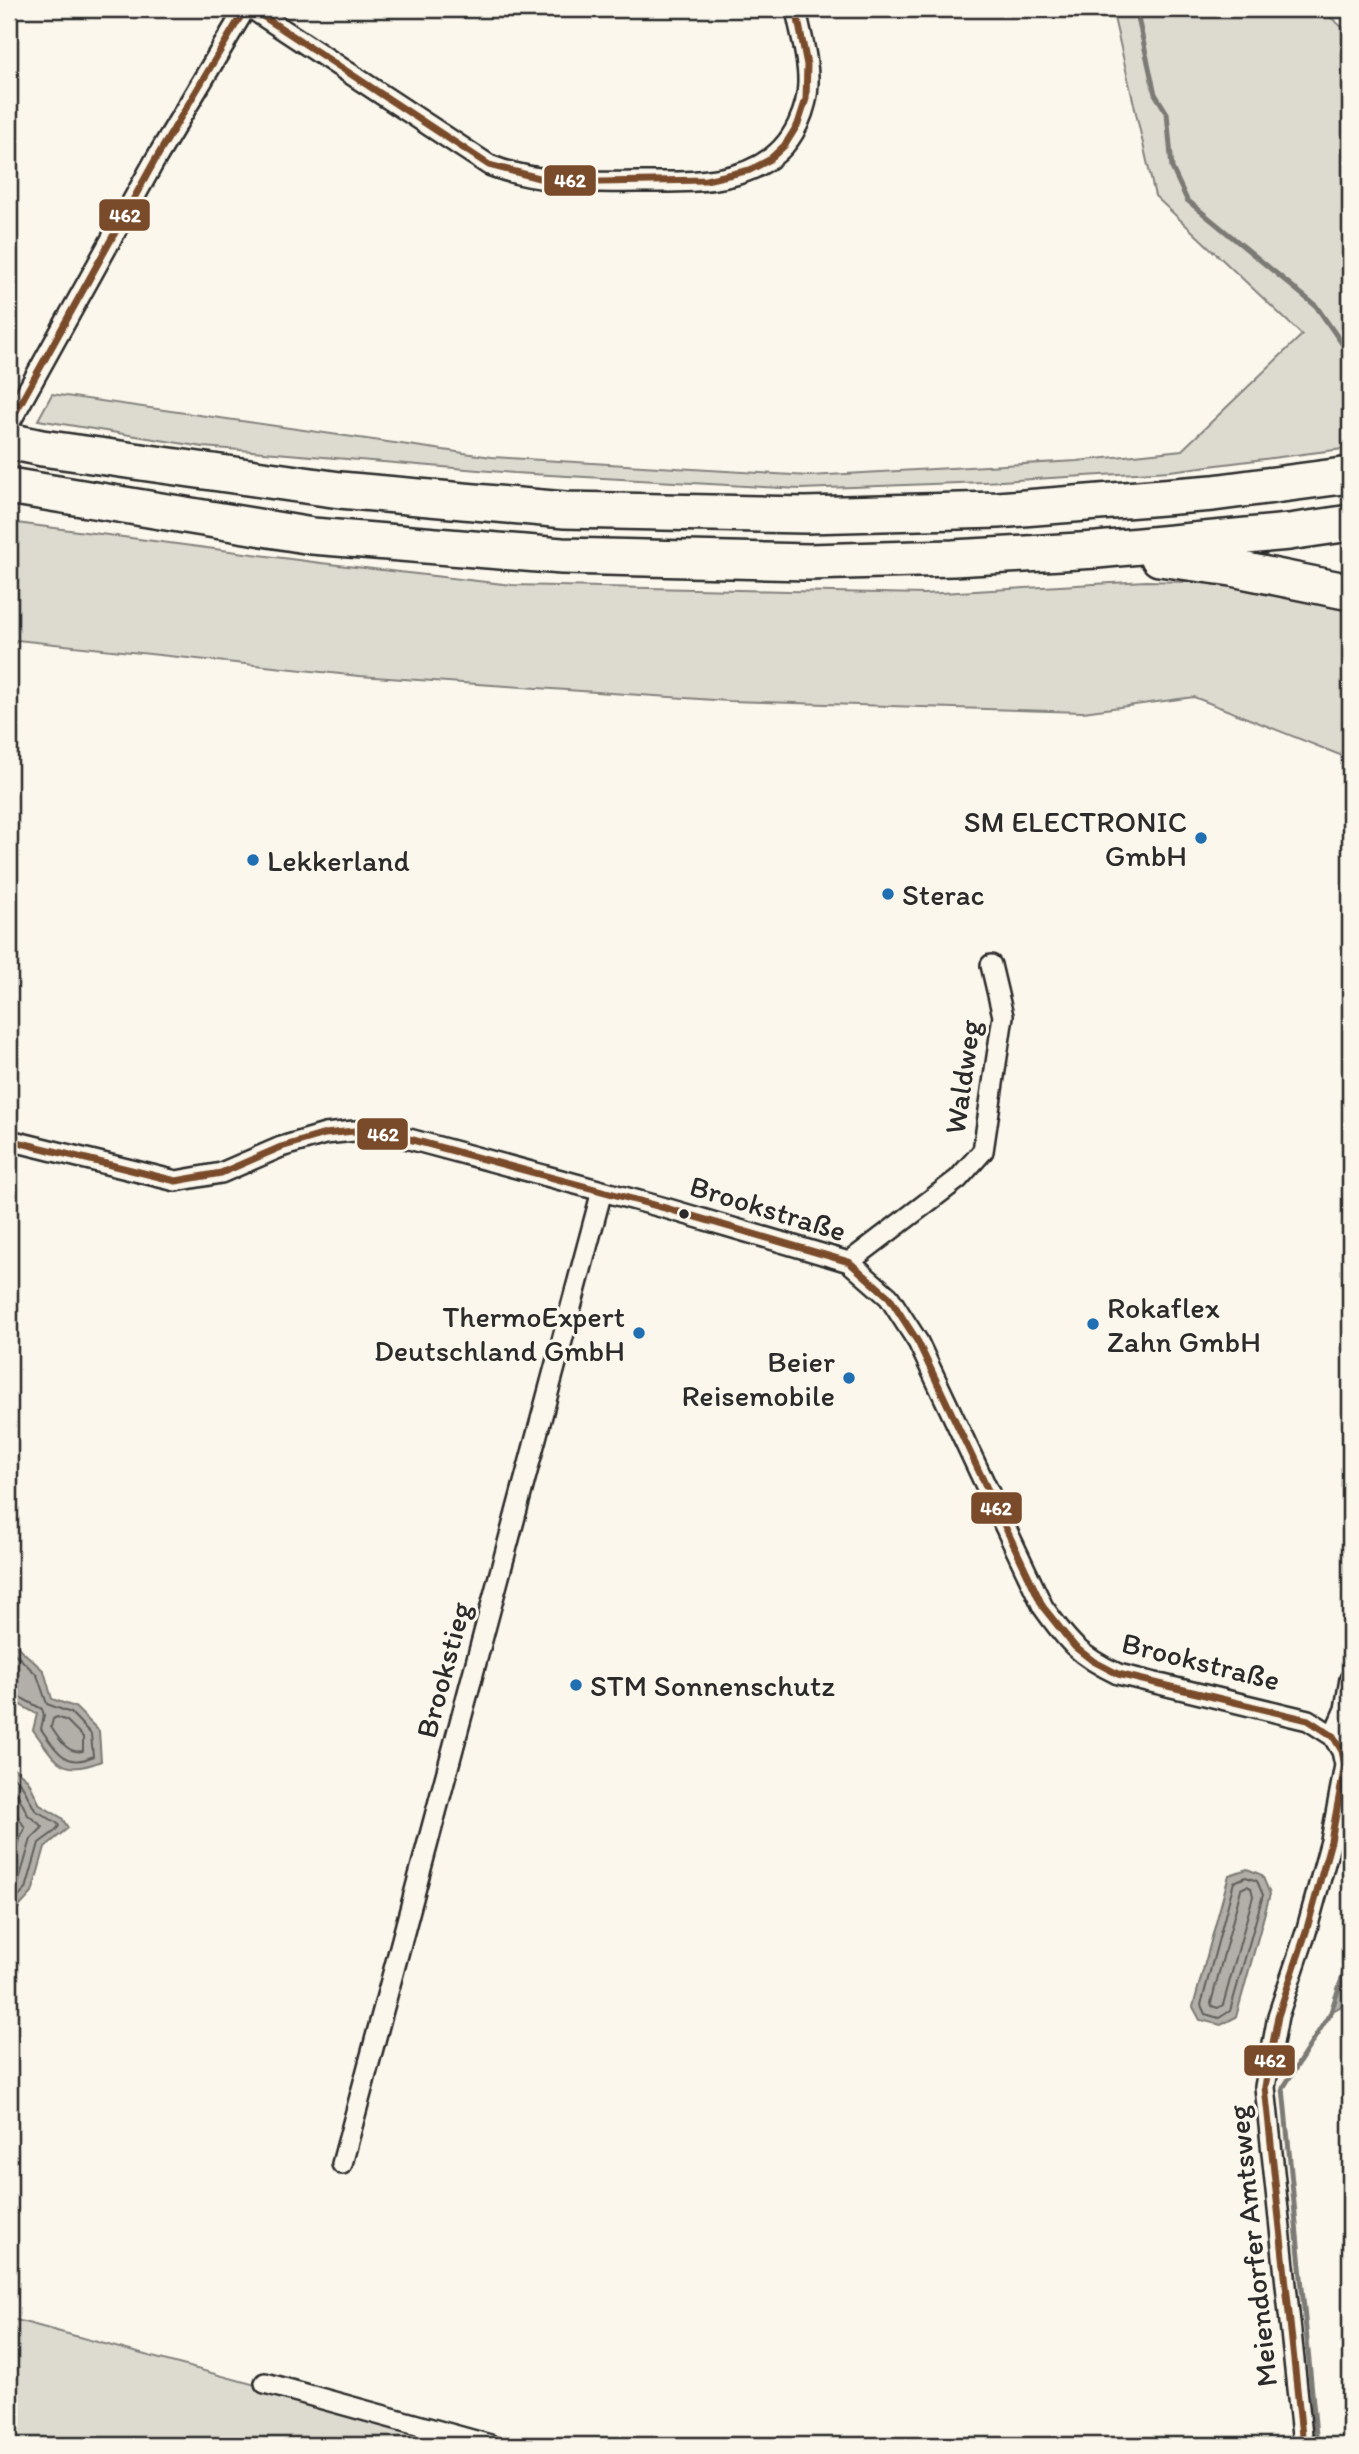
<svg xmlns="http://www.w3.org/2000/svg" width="1359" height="2454" viewBox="0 0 1359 2454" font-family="Itim,sans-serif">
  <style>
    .green { fill: #dddad0; stroke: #84827e; stroke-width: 2 }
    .water { fill: #b1afa7; stroke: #7b7a75; stroke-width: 2 }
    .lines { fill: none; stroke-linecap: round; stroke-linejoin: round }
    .shore { stroke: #61605d; stroke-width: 2 }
    .stream { stroke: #7b7a75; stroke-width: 5 }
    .minor-casing { stroke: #2b2b2b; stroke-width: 24 }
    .motorway-casing { stroke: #2b2b2b; stroke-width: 40 }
    .minor { stroke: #fbf7ec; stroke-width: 19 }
    .motorway { stroke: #fbf7ec; stroke-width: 35 }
    .bus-1-casing { stroke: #fbf7ec; stroke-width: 12 }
    .bus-1 { stroke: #7a4b2a; stroke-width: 7 }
    .poi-dot { fill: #1f6fb2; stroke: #fbf7ec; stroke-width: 2.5 }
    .bus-dot { fill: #2b2b2b; stroke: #fbf7ec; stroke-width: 2.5 }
    .labels { text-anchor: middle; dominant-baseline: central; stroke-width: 6; stroke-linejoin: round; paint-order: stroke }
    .poi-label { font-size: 30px; fill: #2b2b2b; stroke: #fbf7ec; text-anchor: start }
    .street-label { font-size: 30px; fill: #2b2b2b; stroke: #fbf7ec }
    .line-badge { stroke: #fbf7ec; stroke-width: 2.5 }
    .badge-label { font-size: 19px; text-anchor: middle; font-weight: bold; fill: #fff }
  </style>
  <rect width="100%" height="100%" fill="#fbf7ec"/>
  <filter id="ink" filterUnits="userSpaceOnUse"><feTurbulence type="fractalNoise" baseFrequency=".0143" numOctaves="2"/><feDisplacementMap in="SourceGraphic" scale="14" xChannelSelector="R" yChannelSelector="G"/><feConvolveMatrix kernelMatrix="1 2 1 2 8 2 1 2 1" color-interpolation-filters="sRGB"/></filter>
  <g filter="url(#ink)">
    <!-- green -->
    <path class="green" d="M1112,9H1321L1350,34V448L1170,471L984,482L800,489L514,473L203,447L38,420L52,394L492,457L810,476L1077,461L1182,450L1302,335L1155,196Z
      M9,522L321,563L512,585L924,594L1146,581L1229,583L1350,607V759L1194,697L1083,712L729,701L359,676L17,640L9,653Z
      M9,2318L477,2445H9Z"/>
    <!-- water -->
    <path class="water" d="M9,1639L44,1671L52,1699L75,1707L99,1731L101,1761C60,1778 56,1760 33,1730L37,1714L9,1699Z
      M9,1764L28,1780L40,1805L62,1818L68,1828L45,1847L32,1893L9,1918Z
      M1247,1869L1262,1875L1270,1894L1236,2017L1221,2025L1200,2020L1193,2007L1229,1875Z
      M1350,1954V2001L1331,2012Z"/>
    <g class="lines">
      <!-- shore -->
      <path class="shore" d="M9,1648L37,1675L47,1704L71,1713L91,1734L93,1756C66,1770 55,1749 41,1729L44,1715L42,1709L14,1694L9,1693
        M57,1717L67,1721L83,1737V1751C67,1754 59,1739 51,1727L53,1719Z
        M9,1773L22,1785L35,1810L57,1823L59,1826L54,1832L39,1843L26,1889L9,1907
        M9,1785L16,1791L28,1815L43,1827L31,1839L18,1884L9,1895
        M9,1801L25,1828L20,1839L9,1879
        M1246,1877L1257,1881L1263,1895L1230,2011L1219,2018L1205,2014L1201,2005L1234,1882Z
        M1247,1886L1251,1888L1253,1896L1223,2005L1218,2008L1212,2006L1211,2003L1241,1889Z"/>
      <!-- stream -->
      <path class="stream" d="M1136,9L1155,94L1167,113L1172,168L1187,200L1316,306L1350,355
        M1317,2445L1283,2088L1331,2012L1350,1954"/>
      <!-- minor casing -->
      <g class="minor-casing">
        <path id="minor" d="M252,9L489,165C534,183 589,183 637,182C696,182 769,187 798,124C804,111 808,97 808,83C809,59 800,32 796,9
          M9,424L154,162L245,9
          M9,1140L176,1181L221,1173L281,1147L325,1134L354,1131L398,1136L665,1208L849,1262L889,1297L918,1342L1043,1607C1068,1642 1079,1656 1118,1674L1308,1720L1333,1736L1342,1751L1345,1765L1331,1841L1306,1932L1278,2016L1265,2087L1303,2445
          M849,1262L958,1179L983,1151L1003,1016L991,965
          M1333,1736L1345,1709L1350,1679
          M342,2164L602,1191
          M265,2383L490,2445"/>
      </g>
      <!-- motorway casing -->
      <g class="motorway-casing">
        <path id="motorway" d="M9,441L42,448L340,490L565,510L805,515L998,510L1213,493L1350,475
          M9,486L312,536L562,556L809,562L953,558L1097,550L1289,532L1350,523
          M1159,558L1232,568L1350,592"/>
      </g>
      <!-- minor -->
      <use href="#minor" class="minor"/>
      <!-- motorway -->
      <use href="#motorway" class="motorway"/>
      <!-- bus-1 casing -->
      <g class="bus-1-casing">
        <path id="bus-1" d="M252,9L489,165L543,179L600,182L706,180L750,170L769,160L785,145L798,124L806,99L807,65L796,9
          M9,424L154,162L245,9
          M9,1140L176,1181L221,1173L281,1147L325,1134L354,1131L398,1136L665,1208L849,1262L889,1297L918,1342L1043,1607L1075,1647L1093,1661L1118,1674L1308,1720L1333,1736L1342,1751L1345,1765L1331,1841L1306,1932L1278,2016L1265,2087L1303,2445"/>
      </g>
      <!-- bus-1 -->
      <use href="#bus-1" class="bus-1"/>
    </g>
  </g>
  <!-- markers -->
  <g class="poi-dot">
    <circle cx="1201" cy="838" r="7"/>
    <circle cx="253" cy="860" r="7"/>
    <circle cx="888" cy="894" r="7"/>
    <circle cx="1093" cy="1324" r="7"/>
    <circle cx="639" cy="1333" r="7"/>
    <circle cx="849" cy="1378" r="7"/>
    <circle cx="576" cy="1685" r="7"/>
  </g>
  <circle class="bus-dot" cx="684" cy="1214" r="6"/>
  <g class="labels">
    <!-- poi labels -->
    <g class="poi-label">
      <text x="1187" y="821" text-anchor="end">SM ELECTRONIC<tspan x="1187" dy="34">GmbH</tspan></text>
      <text x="267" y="860">Lekkerland</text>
      <text x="902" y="894">Sterac</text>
      <text x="1107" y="1307">Rokaflex<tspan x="1107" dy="34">Zahn GmbH</tspan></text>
      <text x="625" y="1316" text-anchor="end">ThermoExpert<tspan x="625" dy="34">Deutschland GmbH</tspan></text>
      <text x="835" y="1361" text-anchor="end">Beier<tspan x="835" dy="34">Reisemobile</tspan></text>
      <text x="590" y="1685">STM Sonnenschutz</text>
    </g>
    <!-- street labels -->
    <g class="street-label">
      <text transform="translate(962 1077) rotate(-82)">Waldweg</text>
      <text transform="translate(768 1208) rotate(17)">Brookstraße</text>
      <text transform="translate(1201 1661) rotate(14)">Brookstraße</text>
      <text transform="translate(443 1670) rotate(-75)">Brookstieg</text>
      <text transform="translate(1252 2246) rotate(-96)">Meiendorfer Amtsweg</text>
    </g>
  </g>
  <g class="line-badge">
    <rect x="543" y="164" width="54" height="33" rx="7" fill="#7a4b2a"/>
    <rect x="98" y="198" width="53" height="34" rx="7" fill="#7a4b2a"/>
    <rect x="356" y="1117" width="53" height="34" rx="7" fill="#7a4b2a"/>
    <rect x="970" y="1491" width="53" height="34" rx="7" fill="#7a4b2a"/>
    <rect x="1243" y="2044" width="53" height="33" rx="7" fill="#7a4b2a"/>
  </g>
  <g class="badge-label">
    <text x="570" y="187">462</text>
    <text x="125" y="222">462</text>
    <text x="383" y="1141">462</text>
    <text x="996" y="1515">462</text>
    <text x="1270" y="2067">462</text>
  </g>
  <!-- margin -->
  <rect width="1359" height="2454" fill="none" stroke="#fbf7ec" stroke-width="35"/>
  <rect x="18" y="18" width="1324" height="2419" fill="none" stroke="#2b2b2b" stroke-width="2.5" filter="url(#ink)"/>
</svg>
